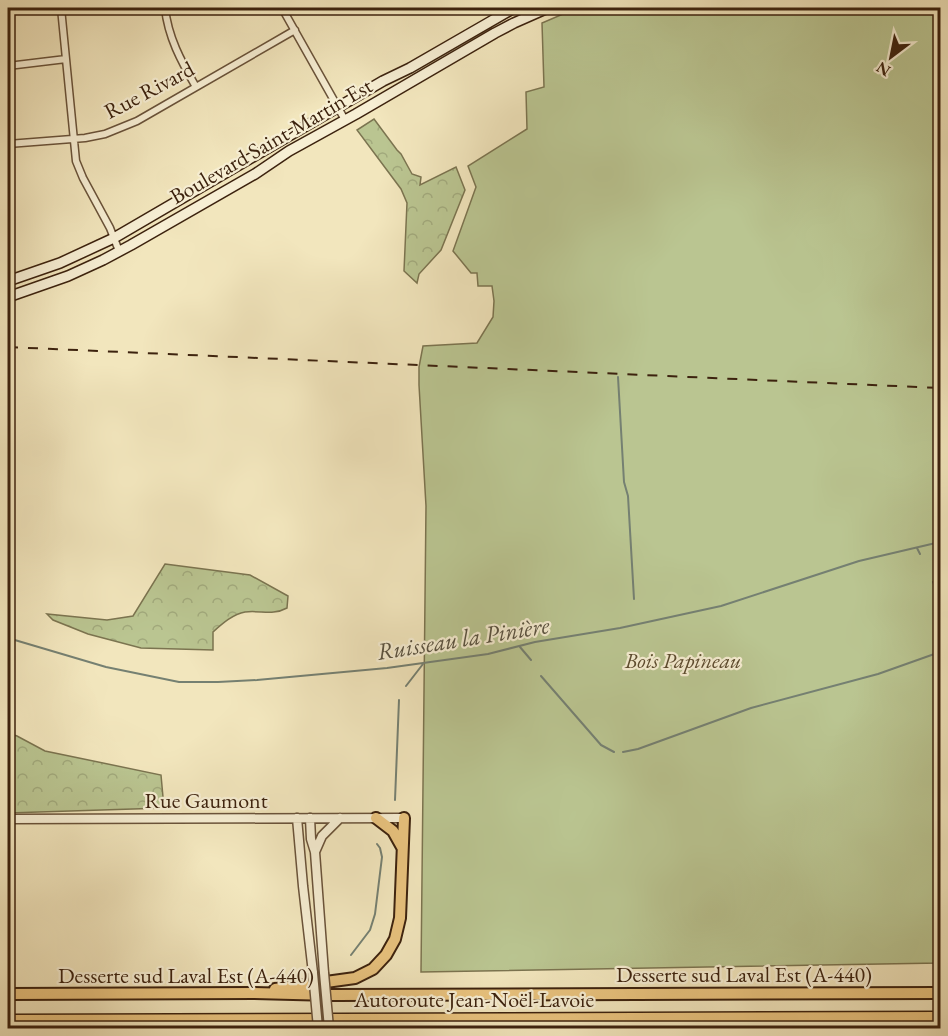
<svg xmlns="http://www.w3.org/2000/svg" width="948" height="1036" viewBox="0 0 948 1036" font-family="'EB Garamond',serif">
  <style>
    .forest { fill: url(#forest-crowns); stroke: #7b7450; stroke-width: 1.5 }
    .green { fill: #bac591; stroke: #7b7450; stroke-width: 1.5 }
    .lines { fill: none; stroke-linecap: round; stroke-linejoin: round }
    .stream { stroke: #758072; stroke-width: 2 }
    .minor-casing { stroke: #6a533a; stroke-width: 9 }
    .tertiary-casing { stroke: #6a533a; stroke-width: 11 }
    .secondary-casing { stroke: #3c220e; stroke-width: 12 }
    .trunk-casing { stroke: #3c220e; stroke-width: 14 }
    .motorway-casing { stroke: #3c220e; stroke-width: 15 }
    .minor { stroke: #f7efd4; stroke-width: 6 }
    .tertiary { stroke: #f7efd4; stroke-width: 8 }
    .secondary { stroke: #f7efd4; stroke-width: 9 }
    .trunk { stroke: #e9c37e; stroke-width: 10 }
    .motorway { stroke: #e9c37e; stroke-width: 12 }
    .rail { stroke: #3c220e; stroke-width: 2; stroke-dasharray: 10 10; stroke-linecap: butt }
    .tertiary-bridge-casing { stroke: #6a533a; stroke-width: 11; stroke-linecap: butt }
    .tertiary-bridge { stroke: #f7efd4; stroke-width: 8 }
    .labels { text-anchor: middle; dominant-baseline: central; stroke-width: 4.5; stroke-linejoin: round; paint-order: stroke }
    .street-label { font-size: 22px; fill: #3c220e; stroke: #f7efd4 }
    .park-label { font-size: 22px; font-style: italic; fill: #5c4b2f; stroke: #f7efd4 }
    .water-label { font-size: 24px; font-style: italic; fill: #585140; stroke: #f7efd4 }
  </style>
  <defs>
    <pattern id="forest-crowns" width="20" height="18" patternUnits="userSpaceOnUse" patternTransform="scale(1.5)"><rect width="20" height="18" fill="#bac591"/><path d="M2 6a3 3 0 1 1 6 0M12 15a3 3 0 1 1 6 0" fill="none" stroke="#a1a97c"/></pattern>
  </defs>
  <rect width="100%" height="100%" fill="#f2e6bd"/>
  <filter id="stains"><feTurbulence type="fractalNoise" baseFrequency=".00333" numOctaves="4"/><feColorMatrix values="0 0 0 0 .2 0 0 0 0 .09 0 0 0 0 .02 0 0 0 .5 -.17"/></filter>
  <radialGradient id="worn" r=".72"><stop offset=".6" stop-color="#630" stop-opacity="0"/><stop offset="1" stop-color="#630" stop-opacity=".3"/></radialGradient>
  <!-- forest -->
  <path class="forest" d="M374,119L397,150L401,154L412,174L421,177L420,185L456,167L465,190L441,250L419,274L417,283L404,271L407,203L401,189L357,130Z
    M165,564L250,575L288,596L287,608C272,616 261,610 245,612C233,614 222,624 213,632V650L141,648L88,634L53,620L47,614L107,620L133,616Z
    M8,733L17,736L45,751L161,775L164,808L8,813Z"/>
  <!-- green -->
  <path class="green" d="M577,8H940V963L421,972L426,506L419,385V367L423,346L477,343L493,317L494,301L492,286H478L477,273H471L453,251L476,187L468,166L527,129L526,92L544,87L542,23Z"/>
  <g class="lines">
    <!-- stream -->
    <path class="stream" d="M618,377L624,482L628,496L634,599
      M917,548L920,554
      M933,582L940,597
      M8,638L106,667L179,682H218L257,680L387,668L488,654L535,642L620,628L721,606L859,561L940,542
      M520,647L531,660
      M541,676L601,745L614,752
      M406,686L423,664
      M623,752L638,749L751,708L878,674L940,652
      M395,800L399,700
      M351,955L370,930L375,914L382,857L380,848L377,844"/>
    <!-- minor casing -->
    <g class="minor-casing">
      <path id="minor" d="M61,8L76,161L83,178L110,228L119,251
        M165,8C168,37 181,61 196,87
        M282,8L345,120
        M8,66L66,59
        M8,144L85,138L105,134L137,121L295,30"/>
    </g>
    <!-- tertiary casing -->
    <g class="tertiary-casing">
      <path id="tertiary" d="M297,818L303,886L313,973
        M310,818L311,839L315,852L324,973
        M8,819L404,818
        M315,852L322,836L340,818"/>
    </g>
    <!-- secondary casing -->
    <g class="secondary-casing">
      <path id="secondary" d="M8,281L60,263L114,238L383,81L410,68L514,8
        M8,297L68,276L103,260L131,245L255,174L289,151L356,114L495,33L514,23L548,8"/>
    </g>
    <!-- trunk casing -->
    <g class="trunk-casing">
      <path id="trunk" d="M376,818L393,831L402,847
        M275,989L355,978L373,969L386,955L395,939L400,918L404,818
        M8,994L254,993L332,995L940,993"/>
    </g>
    <!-- motorway casing -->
    <g class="motorway-casing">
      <path id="motorway" d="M939,993H940
        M8,1021L940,1018"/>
    </g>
    <!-- minor -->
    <use href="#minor" class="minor"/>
    <!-- tertiary -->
    <use href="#tertiary" class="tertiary"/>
    <!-- secondary -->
    <use href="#secondary" class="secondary"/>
    <!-- trunk -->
    <use href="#trunk" class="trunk"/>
    <!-- motorway -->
    <use href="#motorway" class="motorway"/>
    <!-- rail -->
    <path class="rail" d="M8,347L940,388"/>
    <!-- tertiary-bridge casing -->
    <g class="tertiary-bridge-casing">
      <path id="tertiary-bridge" d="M313,973L318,1028
        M324,973L329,1028"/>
    </g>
    <!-- tertiary-bridge -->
    <use href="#tertiary-bridge" class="tertiary-bridge"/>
  </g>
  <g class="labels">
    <!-- street labels -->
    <g class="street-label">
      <text transform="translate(149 90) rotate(-28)">Rue Rivard</text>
      <text transform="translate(271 141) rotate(-30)">Boulevard Saint-Martin Est</text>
      <text x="206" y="800">Rue Gaumont</text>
      <text x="744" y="974">Desserte sud Laval Est (A-440)</text>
      <text x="186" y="975">Desserte sud Laval Est (A-440)</text>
      <text x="474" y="999">Autoroute Jean-Noël-Lavoie</text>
    </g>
    <!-- park labels -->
    <g class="park-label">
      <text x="683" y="660">Bois Papineau</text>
    </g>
    <!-- water labels -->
    <g class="water-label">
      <text transform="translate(463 638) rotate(-9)">Ruisseau la Pinière</text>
    </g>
  </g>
  <!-- margin -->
  <rect width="948" height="1036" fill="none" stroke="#f2e6bd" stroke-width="30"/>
  <rect x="9" y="9" width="930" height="1018" fill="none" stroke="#3c220e" stroke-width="3"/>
  <rect x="15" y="15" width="918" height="1006" fill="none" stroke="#3c220e" stroke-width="1.5"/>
  <!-- north arrow -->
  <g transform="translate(891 57) rotate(212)" stroke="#f7efd4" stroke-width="4.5" paint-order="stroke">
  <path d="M0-4.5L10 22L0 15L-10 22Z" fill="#3c220e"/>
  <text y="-9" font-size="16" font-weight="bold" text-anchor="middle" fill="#3c220e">N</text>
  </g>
  <rect width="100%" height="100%" filter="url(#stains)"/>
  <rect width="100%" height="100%" fill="url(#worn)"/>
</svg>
